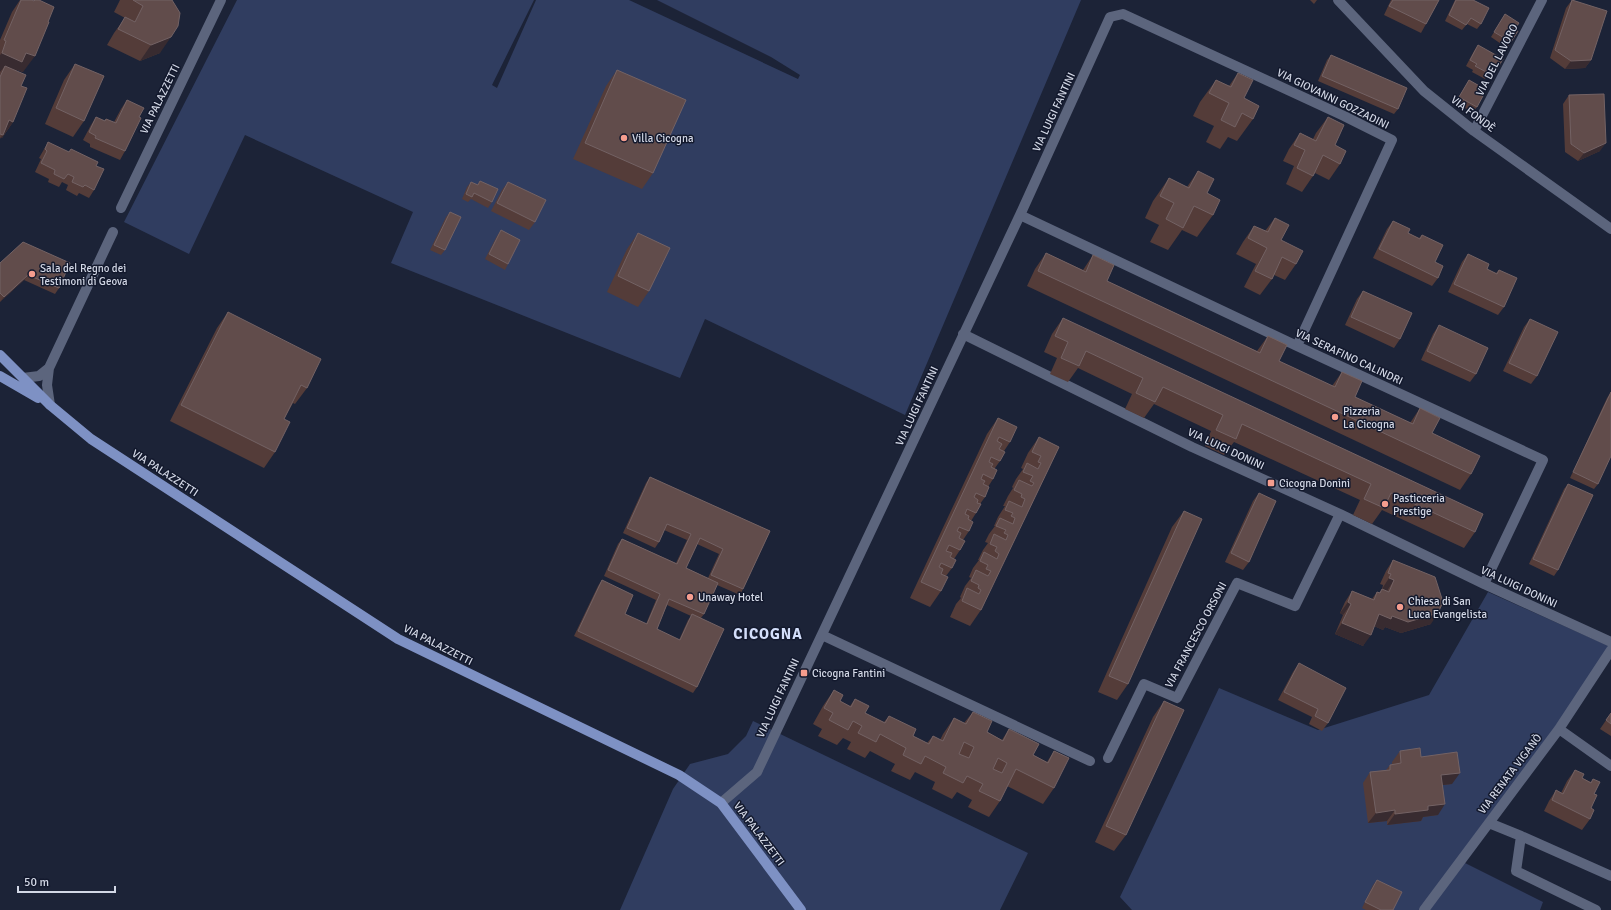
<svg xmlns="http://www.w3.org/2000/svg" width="1611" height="910" viewBox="0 0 1611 910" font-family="Signika,sans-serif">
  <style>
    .green { fill: #303d60 }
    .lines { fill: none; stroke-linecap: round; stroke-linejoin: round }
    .minor { stroke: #5c657d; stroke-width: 10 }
    .major { stroke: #7e91c4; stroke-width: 10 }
    .wall { fill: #543c39; fill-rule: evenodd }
    .shaded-wall { fill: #382b30 }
    .building { fill: #614c4b; stroke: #736264; fill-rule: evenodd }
    .poi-dot { fill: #f59d8e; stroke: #13192d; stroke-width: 1.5 }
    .labels { text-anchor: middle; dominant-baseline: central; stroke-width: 3; stroke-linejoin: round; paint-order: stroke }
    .street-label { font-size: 11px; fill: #d2d7e5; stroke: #13192d }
    .poi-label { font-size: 11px; fill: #d2d7e5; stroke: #13192d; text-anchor: start }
    .district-label { font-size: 15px; font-weight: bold; letter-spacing: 1px; fill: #d3defa; stroke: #13192d }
  </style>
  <rect width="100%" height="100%" fill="#1c2337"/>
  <!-- green -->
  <path class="green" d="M237,0H534L492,85L497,88L536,0H629L798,79L800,75L771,57L657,0H1081L905,415L705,319L680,378L391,263L413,212L245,135L189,254L124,222Z
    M1488,592L1611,647L1461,861L1543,902L1540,910H1132L1120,897L1219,688L1318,730L1429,695Z
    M753,721L1028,853L1000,910H620L673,789L690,764L728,754L746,736Z"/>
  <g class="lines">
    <!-- minor -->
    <path class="minor" d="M1338,0L1424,91L1474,131L1611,229
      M1474,131L1542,0
      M121,208L221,0
      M1020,215L1297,346L1543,460L1484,584
      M963,334L1192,447L1340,514L1484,584L1611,642
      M23,378L39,376L49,368
      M50,405L47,385L49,368L113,232
      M822,635L1090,761
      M1559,729L1611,766
      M1108,758L1144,684L1177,698L1237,583L1295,606L1340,514
      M721,803L757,772L1020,215L1110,17L1123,14L1344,116L1392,140L1297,346
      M1489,823L1521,836
      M1424,910L1559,729L1611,650
      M1596,910L1516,871L1521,836L1611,876"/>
    <!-- major -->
    <path class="major" d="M0,355L50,405L91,439L398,639L679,775L721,803L801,910
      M0,376L38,398"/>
  </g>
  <!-- wall -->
  <path class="wall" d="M20,0H32L34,1V0L23,72L17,70L16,71L21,86L13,122L2,138L1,137L0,139V40L12,12Z
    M120,0H172L160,53L140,61L107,45L114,33L125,18L114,12Z
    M1310,0H1317L1314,4Z
    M1391,0H1439L1426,24L1421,33L1384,15Z
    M1455,0H1473L1481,24L1477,29L1467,24L1462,30L1445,21Z
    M1572,0L1591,60L1585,68L1565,69L1550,58L1566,8Z
    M1505,14L1514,30L1511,42L1507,48L1491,37Z
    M1478,45L1496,71L1492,77L1488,74L1485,79L1472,72L1473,70L1466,66L1474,51Z
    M1331,55L1398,109L1394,114L1318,81L1327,60Z
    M75,64L84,121L73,137L45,124L64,80Z
    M617,70L653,173L642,189L573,159L606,86Z
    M1238,73L1244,98L1253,119L1237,141L1228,137L1220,149L1206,142L1214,126L1193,116L1200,102L1216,80L1229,86Z
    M1469,80L1481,93L1477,107L1473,112L1455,103Z
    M1569,95L1600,151L1578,161L1565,152L1563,104Z
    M127,100L125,151L120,160L90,147V144L83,140L91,125L96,117L104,121L106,119L114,122L121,109Z
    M1328,117L1335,145L1340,164L1329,180L1315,173L1302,192L1286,184L1294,166L1283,161L1289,149L1300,133L1313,139L1316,133Z
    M48,142L96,166L94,190L89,198L79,193L77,196L66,190L68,185L62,182L59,187L48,182L49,179L35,172L41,159L39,158L43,151Z
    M1198,171L1207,193L1213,215L1197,237L1182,230L1168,250L1150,242L1159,225L1145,218L1153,201L1169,178L1187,187Z
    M480,181L492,202L488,208L471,199L468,202L462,199L467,187L471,182L477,185Z
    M508,182L535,222L529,230L491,211L502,190Z
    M450,212L445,250L441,255L430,250L446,217Z
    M1275,218L1281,240L1296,264L1285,280L1274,275L1272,279L1260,295L1244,287L1256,264L1236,254L1243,242L1254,226L1265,231Z
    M1393,221L1408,233L1419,238L1422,235L1435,262L1438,278L1432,286L1373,258L1387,229Z
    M501,230L508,264L505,270L485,259L497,236Z
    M638,233L649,291L638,307L607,292L627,249Z
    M1046,253L1083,270L1093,255L1107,281L1257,351L1268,336L1279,361L1332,386L1342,372L1355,397L1410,423L1420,408L1432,433L1471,474L1460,490L1027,286L1035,269Z
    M1468,254L1487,269L1496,273L1499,270L1504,307L1498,315L1448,292L1462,262Z
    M0,263L59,288L55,294L24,280L0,302Z
    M1363,291L1400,339L1394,348L1345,325L1357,299Z
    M228,312L307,388L295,404L293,403L284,419L275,452L264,468L170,421L217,328Z
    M1063,318L1475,532L1464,548L1382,510L1372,524L1353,515L1360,500L1234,442L1224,455L1205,446L1211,431L1154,404L1144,418L1125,409L1132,394L1078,368L1068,382L1050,374L1057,358L1044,352L1052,334Z
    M1530,319L1537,376L1531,384L1503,371L1524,327Z
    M1439,325L1476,374L1470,382L1421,360L1433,334Z
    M1611,392L1598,484L1594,489L1570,478L1607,398Z
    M998,418L1010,442L1004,451L1000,461L995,468L993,479L988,487L985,497L980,504L976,513L971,521L969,531L963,540L960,550L954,559L952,568L946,576L941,591L930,607L910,598L987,434Z
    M1039,437L1059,447L981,610L970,626L950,617L956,604L961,598L960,597L965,586L971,578L969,577L973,568L979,560H978L983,550L988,543L985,542L989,534L995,526H994L998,517L1005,506H1003L1008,496L1013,488L1012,487L1016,479L1023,469L1021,468L1028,453Z
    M650,477L770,531L743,589L740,595L717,585L704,614L701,618L697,687L693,693L574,636L598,586L602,580L625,614L646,624L656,600L604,576L618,544L622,539L676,563L687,540L664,530L659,542L655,548L623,533L646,483ZM697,544L719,554L708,578L686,568ZM667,605L691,616L688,620L679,640L657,629Z
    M1568,484L1558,570L1554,576L1529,564L1564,489Z
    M1259,493L1249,562L1243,570L1225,562L1253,501Z
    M1184,511L1128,684L1117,700L1098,692L1172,527Z
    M1393,560L1431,624L1401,633L1385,627L1383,630L1374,626L1363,646L1335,634L1343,615L1340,613L1345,602L1352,591L1372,599L1377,592L1379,593L1382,589L1383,585L1380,584L1386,571Z
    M1299,663L1328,723L1322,731L1309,724L1312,717L1278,700L1293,672Z
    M834,690L840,701L850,706L855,699L865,713L884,722L889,716L913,736L927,743L933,736L940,740L943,734L954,718L964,723L973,712L987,732L1002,740L1009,729L1033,755L1047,762L1054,751V788L1043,804L1007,786L1000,801L989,817L968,807L972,800L957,792L952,799L932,789L935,782L915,772L910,780L891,771L895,764L870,751L865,758L847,749L851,742L843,738L837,745L818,736L822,729L813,724L823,706Z
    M1164,701L1126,835L1114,851L1095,842L1153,717Z
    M1611,713V736L1600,729Z
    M1400,751L1421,757L1452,784L1443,785L1438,815L1423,817L1421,821L1387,825V821L1368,823L1363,783L1370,772L1386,770L1390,765L1392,764V762Z
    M1575,770L1582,778L1591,782L1593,779L1594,794L1591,808L1590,819L1582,830L1544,811L1549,801L1556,790L1561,793L1567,781Z
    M1377,880L1393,910H1366L1362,908L1373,885Z"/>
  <!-- shaded-wall -->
  <path class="shaded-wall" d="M171,37L160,53L140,61L151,45Z
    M2,53H26L35,56L23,72L17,70L11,78L5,66L0,72V55Z
    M1591,60L1585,68L1565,69L1571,61Z
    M9,120L13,122L2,138L1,137L3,135Z
    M1606,143L1600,151L1578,161L1584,153Z
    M28,275L24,280L0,302L4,297Z
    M1389,578L1394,580L1387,591L1382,589Z
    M1348,602L1351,604L1343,615L1340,613Z
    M1438,613L1431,624L1401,633L1385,627L1383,630L1372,625L1379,614L1392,616Z
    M1342,623L1371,635L1363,646L1335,634Z
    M1460,773L1452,784L1434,786L1441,775Z
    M1445,804L1438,815L1423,817L1421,821L1387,825L1395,814L1428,806Z
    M1395,810L1387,821L1368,823L1376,813Z"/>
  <!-- building -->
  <path class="building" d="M21,0H32L34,1L35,0H39L54,7L48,22H49L35,56L26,53L22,62L2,53L6,41L4,40Z
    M133,0H172L180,13L178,26L171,37L151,45L118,29L125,17L135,22L143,6Z
    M1393,0H1439L1426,24L1389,6Z
    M1456,0H1473L1489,8L1481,24L1471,18L1466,25L1449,15Z
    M1572,0L1607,11L1591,60L1571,61L1555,50Z
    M1505,14L1519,23L1514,30L1518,31L1511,42L1494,32Z
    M1478,45L1503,59L1496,71L1491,68L1488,73L1475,66L1477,64L1470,60Z
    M1331,55L1407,88L1398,109L1322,76Z
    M75,64L104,76L84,121L56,108Z
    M5,66L26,75L21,86L27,88L13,122L9,120L3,135L0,134V77Z
    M617,70L686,100L653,173L585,143Z
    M1238,73L1253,80L1244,98L1259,106L1253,119L1242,113L1235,127L1221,120L1229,103L1209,93L1216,80L1231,87Z
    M1469,80L1483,88L1481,93L1484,94L1477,107L1459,97Z
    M1604,94L1606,143L1584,153L1571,144L1569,95Z
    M127,100L144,108L139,117L141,118L125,151L95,138L96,136L89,132L96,117L105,121L106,119L116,123Z
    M1328,117L1344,125L1335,145L1346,151L1340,164L1323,155L1313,176L1297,168L1305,150L1294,145L1300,133L1316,141Z
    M48,142L69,152L71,149L98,162L96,166L104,169L94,190L85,185L83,187L72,182L74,177L68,174L64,179L54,174L55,170L41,163L47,151L45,149Z
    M1198,171L1214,179L1207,193L1220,200L1213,215L1194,206L1183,228L1166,219L1174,203L1160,196L1169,178L1189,188Z
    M480,181L498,189L492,202L474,193L472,197L466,194L471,182L478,185Z
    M508,182L546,200L535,222L497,203Z
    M450,212L461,217L445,250L434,245Z
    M1275,218L1289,225L1281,240L1303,251L1296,264L1282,257L1272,279L1255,271L1267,248L1248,238L1254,226L1268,232Z
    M1393,221L1410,229L1408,233L1420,239L1422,235L1443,245L1435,262L1443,266L1438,278L1379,249Z
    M501,230L520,240L508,264L489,254Z
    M638,233L670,248L649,291L618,276Z
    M23,242L70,263L59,288L28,275L4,297L0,293V263Z
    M1046,253L1086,272L1093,255L1114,265L1107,281L1260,353L1268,336L1287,345L1279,361L1335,387L1342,372L1362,381L1355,397L1413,424L1420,408L1440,418L1432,433L1480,456L1471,474L1038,271Z
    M1468,254L1489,264L1487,269L1497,274L1499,270L1517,278L1504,307L1454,284Z
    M1363,291L1412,313L1400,339L1351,317Z
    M228,312L321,359L307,388L301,385L284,419L290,422L275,452L181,405Z
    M1063,318L1483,514L1475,532L1391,493L1384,508L1364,499L1371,484L1242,424L1236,439L1216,430L1223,415L1163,387L1155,402L1136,393L1143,378L1086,351L1079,366L1061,358L1068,342L1055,336Z
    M1530,319L1558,332L1537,376L1509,363Z
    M1439,325L1488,348L1476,374L1427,351Z
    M1611,392V456L1598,484L1573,472Z
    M998,418L1017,427L1010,442L999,437L997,441L1002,444L999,449L1005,452L1000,461L991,457L989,462L993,464L991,467L997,470L993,479L983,474L981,479L985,481L983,484L989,487L985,497L976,493L974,497L978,500L977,503L981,504L976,513L967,509L965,514L969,516L968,519L973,522L969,531L959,527L957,531L961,533L959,538L965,541L960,550L949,545L946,551L952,553L950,557L956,560L952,568L941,563L939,567L943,569L941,574L948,577L941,591L921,582Z
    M1039,437L1059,447L981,610L962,601L967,588L979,594L981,590L978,588L979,585L971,581L976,570L988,576L991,571L986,569L988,565L980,561L984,552L997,559L999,554L995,551L997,547L990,544L994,534L1006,540L1008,535L1004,533L1006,530L996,526L1000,518L1013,524L1015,518L1011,516L1013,513L1005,510L1009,501L1022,507L1025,499L1021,497L1022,494L1014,490L1019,480L1032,486L1034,483L1030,481L1033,476L1023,472L1027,463L1038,469L1041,463L1038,462L1041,456L1032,452Z
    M650,477L770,531L743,589L711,575L723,549L700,538L686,568L718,583L704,614L669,599L657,629L680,640L692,614L724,629L697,687L578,631L602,580L633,595L625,614L647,624L660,594L608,570L622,539L677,564L691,534L667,524L659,542L627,528Z
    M1568,484L1593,495L1558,570L1533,559Z
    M1259,493L1276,501L1249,562L1231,553Z
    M1184,511L1202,519L1128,684L1109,676Z
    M1393,560L1435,577L1443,602L1438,613L1408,622L1392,616L1391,619L1379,614L1371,635L1342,623L1351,604L1348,602L1352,591L1374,600L1377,592L1380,593L1382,589L1389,592L1394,580L1389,578L1391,574L1388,573Z
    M1299,663L1346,688L1328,723L1315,716L1318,709L1284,692Z
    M834,690L843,695L840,701L851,707L855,699L869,706L865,713L885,723L889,716L916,729L913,736L929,744L933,736L943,741L954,718L966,724L973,712L992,721L987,732L1003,741L1009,729L1039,744L1033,755L1048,763L1054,751L1069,758L1054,788L1016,769L1000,801L979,791L983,784L967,776L963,783L943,773L946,767L925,756L921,764L903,755L906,748L880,734L876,742L858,733L862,726L853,721L848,730L829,720L833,713L824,708ZM964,742L974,747L969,758L959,754ZM998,758L1007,763L1002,773L993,769Z
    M1164,701L1184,710L1126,835L1106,826Z
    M1611,713V724L1606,720Z
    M1420,748L1421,757L1457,752L1460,773L1441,775L1445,804L1428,806V810L1395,814V810L1376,813L1370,772L1390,770V765L1401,763L1400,751Z
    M1575,770L1584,774L1582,778L1591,783L1593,779L1600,782L1594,794L1597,795L1591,808L1594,810L1590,819L1552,800L1556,790L1563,794Z
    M1377,880L1402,892L1393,910H1381L1365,902Z"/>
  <!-- markers -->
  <g class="poi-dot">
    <circle cx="624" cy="138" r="4"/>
    <circle cx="32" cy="274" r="4"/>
    <circle cx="1335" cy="417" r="4"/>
    <rect x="1267" y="479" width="8" height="8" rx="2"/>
    <circle cx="1385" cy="504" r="4"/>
    <circle cx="690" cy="597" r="4"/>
    <circle cx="1400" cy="607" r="4"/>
    <rect x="800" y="669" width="8" height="8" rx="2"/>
  </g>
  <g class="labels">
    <!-- street labels -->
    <g class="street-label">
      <text transform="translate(1497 60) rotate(-63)">VIA DEL LAVORO</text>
      <text transform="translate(160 99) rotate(-64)">VIA PALAZZETTI</text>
      <text transform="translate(1333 99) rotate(26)">VIA GIOVANNI GOZZADINI</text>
      <text transform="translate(1054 112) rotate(-65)">VIA LUIGI FANTINI</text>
      <text transform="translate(1473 114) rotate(37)">VIA FONDÈ</text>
      <text transform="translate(1349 357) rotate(25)">VIA SERAFINO CALINDRI</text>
      <text transform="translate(917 406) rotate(-65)">VIA LUIGI FANTINI</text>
      <text transform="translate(1226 449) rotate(25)">VIA LUIGI DONINI</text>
      <text transform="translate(165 473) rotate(33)">VIA PALAZZETTI</text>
      <text transform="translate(1519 587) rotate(25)">VIA LUIGI DONINI</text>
      <text transform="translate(1196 635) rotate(-62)">VIA FRANCESCO ORSONI</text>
      <text transform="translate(438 645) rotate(27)">VIA PALAZZETTI</text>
      <text transform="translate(778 698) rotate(-65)">VIA LUIGI FANTINI</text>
      <text transform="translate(1510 774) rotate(-53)">VIA RENATA VIGANÒ</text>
      <text transform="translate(759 834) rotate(53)">VIA PALAZZETTI</text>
    </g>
    <!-- poi labels -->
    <g class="poi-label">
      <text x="632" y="138">Villa Cicogna</text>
      <text x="40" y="268">Sala del Regno dei<tspan x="40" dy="13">Testimoni di Geova</tspan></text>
      <text x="1343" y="411">Pizzeria<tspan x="1343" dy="13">La Cicogna</tspan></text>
      <text x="1279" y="483">Cicogna Donini</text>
      <text x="1393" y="498">Pasticceria<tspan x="1393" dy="13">Prestige</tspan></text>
      <text x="698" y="597">Unaway Hotel</text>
      <text x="1408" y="601">Chiesa di San<tspan x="1408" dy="13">Luca Evangelista</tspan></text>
      <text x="812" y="673">Cicogna Fantini</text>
    </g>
    <!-- district labels -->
    <g class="district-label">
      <text x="768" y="634">CICOGNA</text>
    </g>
  </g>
  <!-- scale -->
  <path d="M18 886v6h97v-6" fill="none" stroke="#d2d7e5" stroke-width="2"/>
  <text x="24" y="886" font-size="12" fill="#d2d7e5" stroke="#13192d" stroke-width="3" paint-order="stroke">50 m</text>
</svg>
